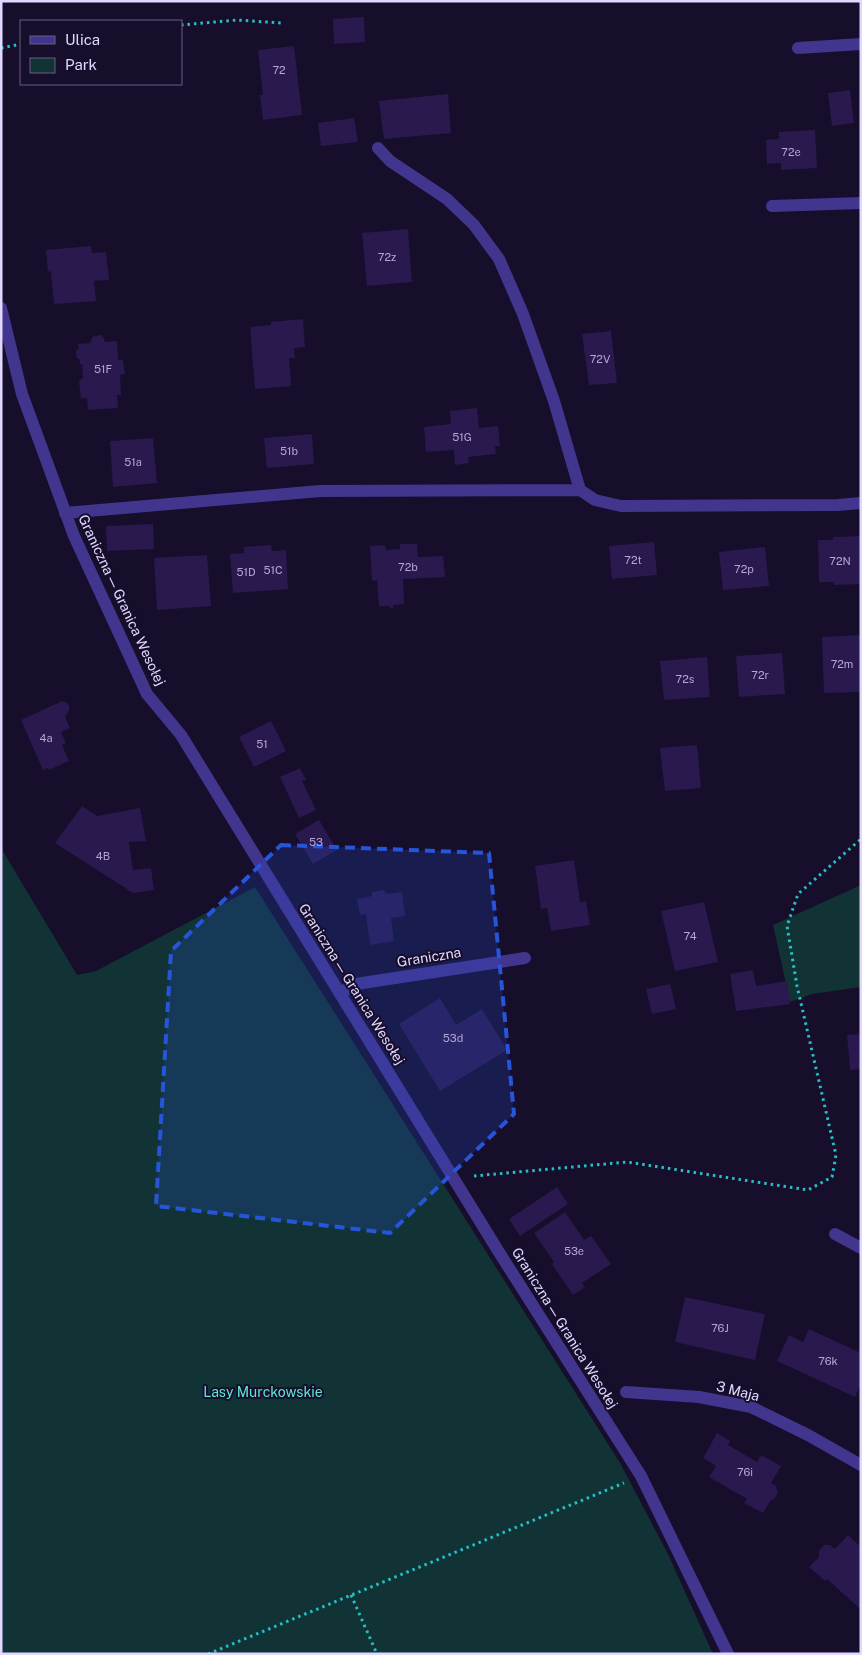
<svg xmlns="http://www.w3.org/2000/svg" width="862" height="1655" viewBox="0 0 862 1655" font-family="'Public Sans',sans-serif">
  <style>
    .green { fill: #113336 }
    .building { fill: #29194e }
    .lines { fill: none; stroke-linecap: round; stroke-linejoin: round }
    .path { stroke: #25c0c6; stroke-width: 3; stroke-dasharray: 2.5 4; stroke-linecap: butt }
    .service { stroke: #42358e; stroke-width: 12 }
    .minor { stroke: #42358e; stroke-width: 12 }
    .marked { fill: #2755da; fill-opacity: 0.2; stroke: #2755da; stroke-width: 4; stroke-dasharray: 10 6; stroke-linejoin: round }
    .labels { text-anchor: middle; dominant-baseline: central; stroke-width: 4; stroke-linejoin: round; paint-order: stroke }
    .number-label { font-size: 11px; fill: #b3a8d3 }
    .street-label { font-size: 14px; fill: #e1d8ff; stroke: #160e2b }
    .park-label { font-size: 14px; fill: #59ead5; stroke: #160e2b }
  </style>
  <rect width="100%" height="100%" fill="#160e2b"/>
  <!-- green -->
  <path class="green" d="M1,848L77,975L96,971L255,887L620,1463L668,1554L713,1654H1Z
    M861,885V987L812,994L790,1002L773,925Z"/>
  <!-- building -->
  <path class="building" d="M364,17L365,42L334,44L333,19Z
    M294,46L302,115L263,120L260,95H263L258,50Z
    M850,90L854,123L832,126L828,93Z
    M448,94L451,133L384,139L379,101Z
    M354,118L358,142L321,146L318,123Z
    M815,130L817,168L781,170V163L767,164L766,140L779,139V132Z
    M408,229L412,282L367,286L362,233Z
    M91,246L92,253L106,252L109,280L94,281L96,301L54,304L51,271L48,272L46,250Z
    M303,319L305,347L294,348L295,358H289L291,386L255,389L250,327L271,325V322Z
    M611,331L617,383L589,385L582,334Z
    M101,335L104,338L105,342L117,341L118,360H123L125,374L120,375L121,395H117L118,408L88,410L87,398H81L79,381L83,378L82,364H80V360L77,358L76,351L79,348L78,344L90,343L93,336Z
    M477,408L479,428L498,426L500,446H495L496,454L468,457L469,463L455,465L454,450L426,452L424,427L451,424L450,411Z
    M312,434L314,464L267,468L264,438Z
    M153,438L157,483L113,487L110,441Z
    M153,524L154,549L107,551L106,526Z
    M861,536V584L834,585V582H819L818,540H833V537Z
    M654,542L657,575L612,579L609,546Z
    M400,544H417L418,557L443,556L445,577L403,579L404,604L393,605V608H390V606H379L377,580L372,581L370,546L385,545L386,550L400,549Z
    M271,545L272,551L286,550L288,589L233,593L230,554L244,553V547Z
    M765,547L769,586L723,590L719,552Z
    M207,555L211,606L157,610L154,558Z
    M861,635V692L824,693L822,637Z
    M782,653L785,694L739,697L736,656Z
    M707,657L710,697L664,700L660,661Z
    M62,701L67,703L69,706V711L65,717L70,728L61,732L66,743L62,745L69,761L49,770L48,768L43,770L21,720Z
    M271,721L286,751L254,767L239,737Z
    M697,745L701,788L665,791L660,748Z
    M300,768L306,780L302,781L316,810L299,818L280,777Z
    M82,806L97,816L140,808L146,841L129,842L133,870L151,868L154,890L133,893L55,843Z
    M319,820L337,850L313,864L295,834Z
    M574,860L580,902L586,901L590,925L551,931L547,908L541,909L535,866Z
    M384,890L386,894L402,892L405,916L391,918L394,941L370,945L366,914L360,915L357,899L372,896V892Z
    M704,902L718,962L675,971L661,911Z
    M753,970L756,986L787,981L790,1004L736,1011L730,974Z
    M670,984L676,1009L652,1014L646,989Z
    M440,998L456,1025L482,1009L507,1050L440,1091L399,1024Z
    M861,1034V1069L850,1070L847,1035Z
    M557,1187L568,1204L520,1236L509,1219Z
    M565,1212L584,1240L591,1236L611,1264L582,1283L585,1287L573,1295L552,1264L554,1262L534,1233Z
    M685,1297L765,1314L755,1360L675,1342Z
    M809,1329L861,1353V1383L855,1397L777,1361L789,1335L803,1342Z
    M717,1433L730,1441L728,1445L757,1462L761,1455L781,1466L771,1483L776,1486L778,1493L775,1498L770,1501L763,1513L744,1503L747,1499L709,1477L716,1466L703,1458Z
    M848,1535L861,1547V1606L859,1608L827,1579L825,1581L809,1567L819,1557V1551L824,1545H830L835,1549Z"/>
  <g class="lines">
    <!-- path -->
    <path class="path" d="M181,25L237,20L281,23
      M1,48L21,44
      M474,1176L627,1162L808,1190L832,1177L836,1155L797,986L787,926L798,894L861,839
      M351,1595L377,1654
      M208,1654L624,1483"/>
    <!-- service -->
    <path class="service" d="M798,48L861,44
      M378,148L390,161L447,199L474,225L499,259L523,314L554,401L580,490L595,500L621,506L838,505L861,503
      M772,206L861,203
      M65,513L320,491L580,490
      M340,993L356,984L525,958"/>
    <!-- minor -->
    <path class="minor" d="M1,308L22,394L74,536L147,694L181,735L497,1249L641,1476L728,1654
      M835,1234L861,1248
      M626,1392L699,1397L751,1407L808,1435L861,1465"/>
  </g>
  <!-- marked area -->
  <path class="marked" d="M281,845L489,853L514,1114L390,1233L156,1206L171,951Z"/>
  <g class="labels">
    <!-- number labels -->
    <g class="number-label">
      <text x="279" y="70">72</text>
      <text x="791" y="152">72e</text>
      <text x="387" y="257">72z</text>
      <text x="600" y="359">72V</text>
      <text x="103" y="369">51F</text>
      <text x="462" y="437">51G</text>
      <text x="289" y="451">51b</text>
      <text x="133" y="462">51a</text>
      <text x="633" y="560">72t</text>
      <text x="840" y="561">72N</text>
      <text x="408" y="567">72b</text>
      <text x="744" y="569">72p</text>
      <text x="273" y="570">51C</text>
      <text x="246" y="572">51D</text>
      <text x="842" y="664">72m</text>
      <text x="760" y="675">72r</text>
      <text x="685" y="679">72s</text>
      <text x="46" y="738">4a</text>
      <text x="262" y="744">51</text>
      <text x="316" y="842">53</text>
      <text x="103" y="856">4B</text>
      <text x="690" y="936">74</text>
      <text x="453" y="1038">53d</text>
      <text x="574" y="1251">53e</text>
      <text x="720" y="1328">76J</text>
      <text x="828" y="1361">76k</text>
      <text x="745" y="1472">76i</text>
    </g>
    <!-- street labels -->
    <g class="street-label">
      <text transform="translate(122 600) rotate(65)">Graniczna — Granica Wesołej</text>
      <text transform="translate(429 957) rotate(-9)">Graniczna</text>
      <text transform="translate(352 984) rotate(58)">Graniczna — Granica Wesołej</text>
      <text transform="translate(565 1328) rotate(58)">Graniczna — Granica Wesołej</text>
      <text transform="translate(738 1391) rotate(14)">3 Maja</text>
    </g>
    <!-- park labels -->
    <g class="park-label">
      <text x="263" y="1392">Lasy Murckowskie</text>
    </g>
  </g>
  <!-- border -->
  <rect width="862" height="1655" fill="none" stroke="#e1d8ff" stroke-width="5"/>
  <!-- legend -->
  <rect x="20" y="20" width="162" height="65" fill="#160e2b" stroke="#675f80"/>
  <rect x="30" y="36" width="25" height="8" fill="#42358e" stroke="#675f80"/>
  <text x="65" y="45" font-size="15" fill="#e1d8ff">Ulica</text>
  <rect x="30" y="58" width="25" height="15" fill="#113336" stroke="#675f80"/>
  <text x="65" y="70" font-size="15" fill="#e1d8ff">Park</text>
</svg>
